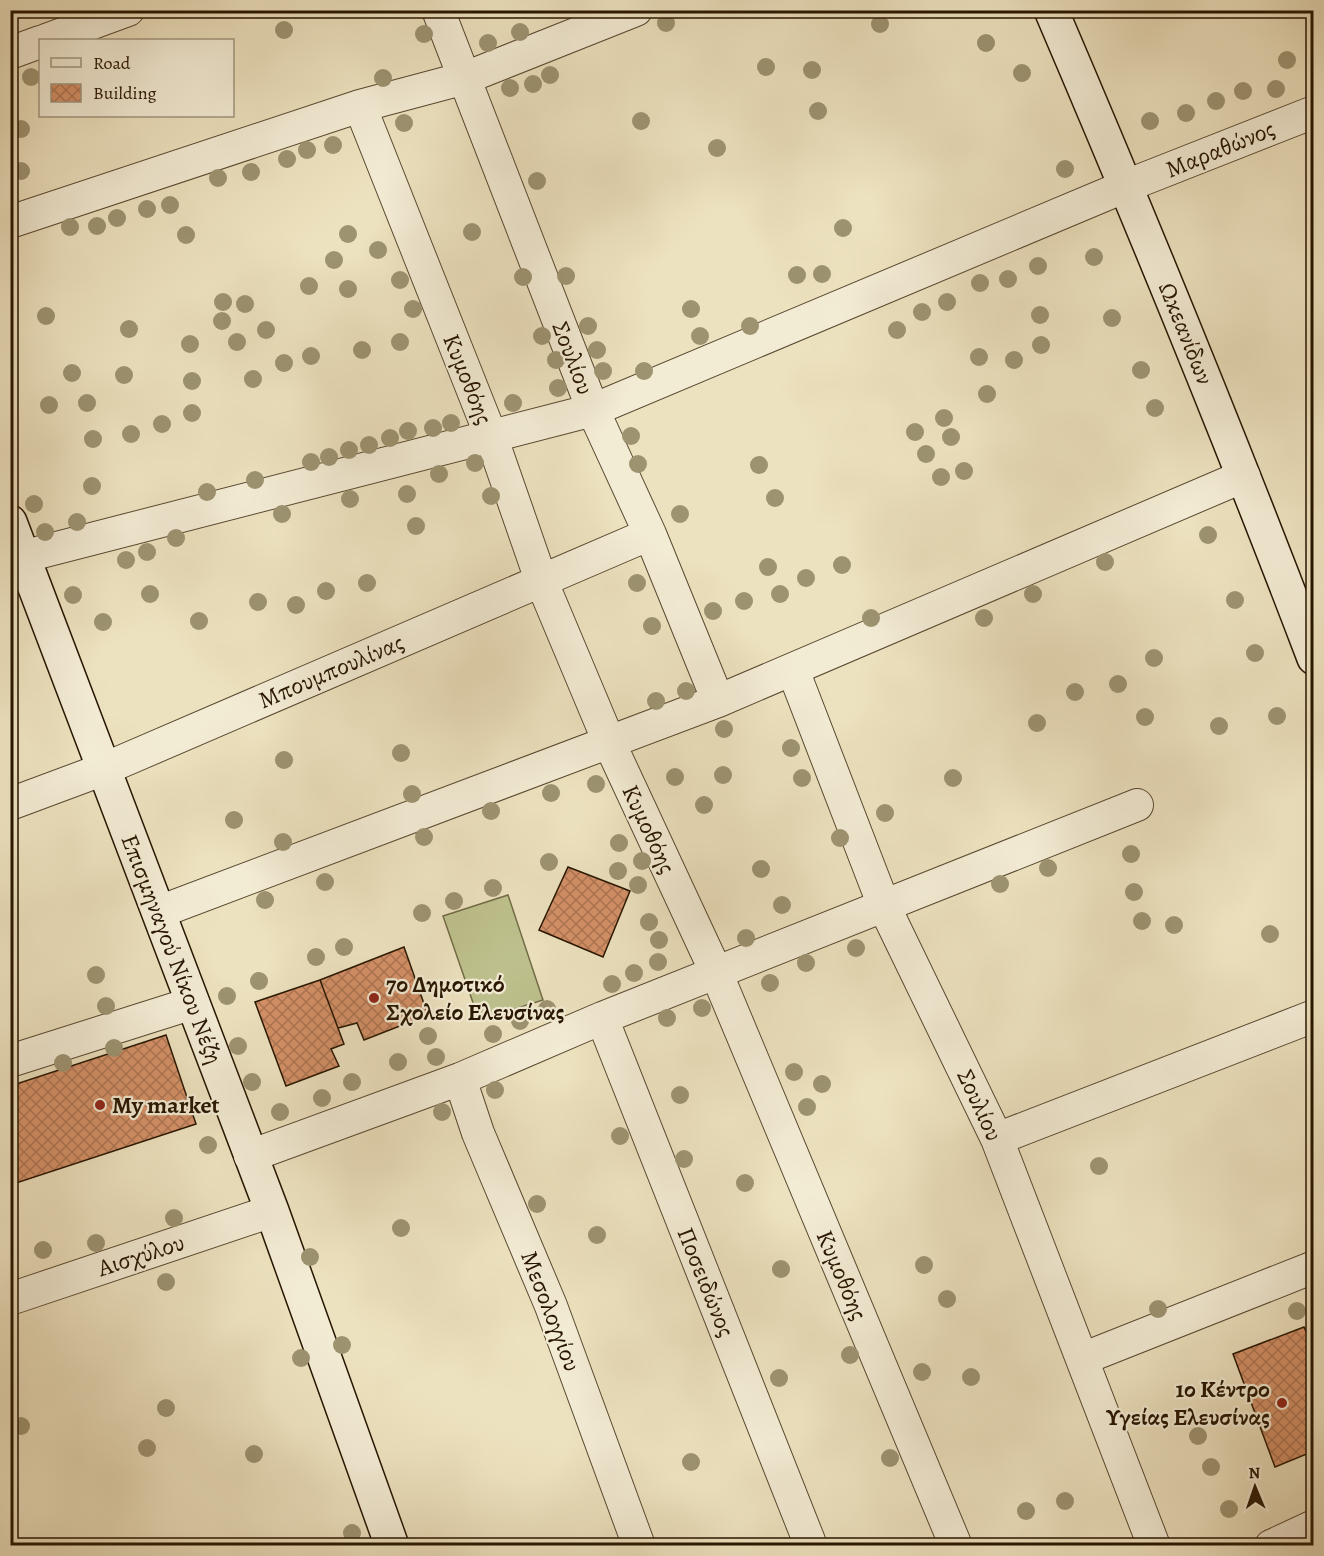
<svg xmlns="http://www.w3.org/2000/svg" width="1324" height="1556" viewBox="0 0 1324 1556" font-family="Alegreya,serif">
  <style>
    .garden { fill: #bec28e; stroke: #726c47; stroke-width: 1.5 }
    .building { fill: url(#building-cross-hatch); stroke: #271500; stroke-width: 1.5 }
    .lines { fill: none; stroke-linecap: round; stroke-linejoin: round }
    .street-casing { stroke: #584830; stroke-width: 34 }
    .secondary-casing { stroke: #271500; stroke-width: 36 }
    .street { stroke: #f3ecd5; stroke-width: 32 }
    .secondary { stroke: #f3ecd5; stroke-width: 33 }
    .tree { fill: #9d9371 }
    .poi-dot { fill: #8f2418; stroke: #f3ecd5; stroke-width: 2 }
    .labels { text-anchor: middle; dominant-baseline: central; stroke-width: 4.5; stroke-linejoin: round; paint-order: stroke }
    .street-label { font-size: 24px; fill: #271500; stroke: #f3ecd5 }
    .poi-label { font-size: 24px; font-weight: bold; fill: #271500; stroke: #f3ecd5; text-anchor: start }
  </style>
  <defs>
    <pattern id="building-cross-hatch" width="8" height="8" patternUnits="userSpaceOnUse" patternTransform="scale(1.5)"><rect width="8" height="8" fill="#d59168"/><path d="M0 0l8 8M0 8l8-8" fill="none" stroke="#ad7553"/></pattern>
  </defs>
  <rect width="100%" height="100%" fill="#ede2bf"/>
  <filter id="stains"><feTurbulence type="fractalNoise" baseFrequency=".00333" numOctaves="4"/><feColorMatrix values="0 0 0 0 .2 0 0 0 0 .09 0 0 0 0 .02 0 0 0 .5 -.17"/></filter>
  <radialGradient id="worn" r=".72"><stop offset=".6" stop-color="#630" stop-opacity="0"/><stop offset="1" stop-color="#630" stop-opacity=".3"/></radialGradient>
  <!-- garden -->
  <path class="garden" d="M508,895L543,1000L479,1020L443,916Z"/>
  <!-- building -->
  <path class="building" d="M568,867L630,891L603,957L539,930Z
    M404,947L428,1015L364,1040L357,1023L338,1028L320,980Z
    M320,980L344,1044L331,1049L339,1066L286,1086L255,1002Z
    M166,1035L196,1124L10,1185V1086Z
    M1304,1327L1314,1349V1451L1275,1467L1233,1354Z"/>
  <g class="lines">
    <!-- street casing -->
    <g class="street-casing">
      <path id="street" d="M438,10L593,410L650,534L718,701
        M46,40L128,10
        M10,53L40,42
        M360,106L491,436L541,580L609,742L716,972L956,1546
        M10,222L360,106L465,78L636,10
        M10,560L593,410L1126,186L1314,112
        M793,670L884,906L997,1139L1154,1546
        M10,804L104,769L650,534
        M159,912L718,701L1244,476
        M602,1018L811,1546
        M10,1061L193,1003
        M460,1079L478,1133L551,1306L639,1546
        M997,1139L1314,1016
        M250,1156L460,1079L602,1018L1137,805
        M10,1299L272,1211
        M1082,1359L1314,1267
        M1271,1546L1314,1526"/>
    </g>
    <!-- secondary casing -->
    <g class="secondary-casing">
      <path id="secondary" d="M1051,10C1143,225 1231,440 1314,658
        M10,522L272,1211L392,1546"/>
    </g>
    <!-- street -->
    <use href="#street" class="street"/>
    <!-- secondary -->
    <use href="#secondary" class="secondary"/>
  </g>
  <!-- trees -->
  <g class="tree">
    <circle cx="666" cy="23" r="9"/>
    <circle cx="880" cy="24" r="9"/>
    <circle cx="284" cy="30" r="9"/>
    <circle cx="520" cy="32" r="9"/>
    <circle cx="424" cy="34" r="9"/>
    <circle cx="488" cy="43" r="9"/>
    <circle cx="986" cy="43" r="9"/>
    <circle cx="1287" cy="60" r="9"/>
    <circle cx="766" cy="67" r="9"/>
    <circle cx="812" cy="70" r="9"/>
    <circle cx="1022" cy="73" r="9"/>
    <circle cx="550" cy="75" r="9"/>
    <circle cx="31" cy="77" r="9"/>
    <circle cx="383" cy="78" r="9"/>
    <circle cx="533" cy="84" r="9"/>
    <circle cx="510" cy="88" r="9"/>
    <circle cx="1276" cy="89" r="9"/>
    <circle cx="1243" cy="91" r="9"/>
    <circle cx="1216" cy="101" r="9"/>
    <circle cx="818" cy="111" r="9"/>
    <circle cx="1186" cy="113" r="9"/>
    <circle cx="641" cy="121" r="9"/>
    <circle cx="1150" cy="121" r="9"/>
    <circle cx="404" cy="123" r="9"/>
    <circle cx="21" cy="129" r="9"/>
    <circle cx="333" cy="145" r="9"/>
    <circle cx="717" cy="148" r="9"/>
    <circle cx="307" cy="150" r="9"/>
    <circle cx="287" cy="159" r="9"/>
    <circle cx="1065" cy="169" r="9"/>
    <circle cx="21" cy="171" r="9"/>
    <circle cx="251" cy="172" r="9"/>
    <circle cx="218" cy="178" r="9"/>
    <circle cx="537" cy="181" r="9"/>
    <circle cx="170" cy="205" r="9"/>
    <circle cx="147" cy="209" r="9"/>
    <circle cx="117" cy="218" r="9"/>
    <circle cx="97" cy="226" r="9"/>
    <circle cx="70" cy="227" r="9"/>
    <circle cx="843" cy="228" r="9"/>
    <circle cx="472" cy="232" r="9"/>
    <circle cx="348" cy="234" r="9"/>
    <circle cx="186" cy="235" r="9"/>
    <circle cx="378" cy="250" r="9"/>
    <circle cx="1094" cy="257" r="9"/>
    <circle cx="334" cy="260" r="9"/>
    <circle cx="1038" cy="266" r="9"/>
    <circle cx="822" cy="274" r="9"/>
    <circle cx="797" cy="275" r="9"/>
    <circle cx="566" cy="276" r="9"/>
    <circle cx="523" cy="277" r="9"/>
    <circle cx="1008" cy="279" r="9"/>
    <circle cx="400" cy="280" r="9"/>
    <circle cx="980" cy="283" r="9"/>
    <circle cx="309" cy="286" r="9"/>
    <circle cx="348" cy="289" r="9"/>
    <circle cx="223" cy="302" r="9"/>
    <circle cx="947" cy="302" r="9"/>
    <circle cx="245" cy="304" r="9"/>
    <circle cx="413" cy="309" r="9"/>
    <circle cx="691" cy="309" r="9"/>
    <circle cx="922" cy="312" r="9"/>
    <circle cx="1040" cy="315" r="9"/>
    <circle cx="46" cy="316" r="9"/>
    <circle cx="1112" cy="318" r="9"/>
    <circle cx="222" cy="321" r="9"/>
    <circle cx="588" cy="326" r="9"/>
    <circle cx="750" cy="326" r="9"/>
    <circle cx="129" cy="329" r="9"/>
    <circle cx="266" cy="330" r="9"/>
    <circle cx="897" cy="330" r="9"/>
    <circle cx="542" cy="336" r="9"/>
    <circle cx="700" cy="336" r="9"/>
    <circle cx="237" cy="342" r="9"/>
    <circle cx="400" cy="342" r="9"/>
    <circle cx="190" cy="344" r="9"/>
    <circle cx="1041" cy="345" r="9"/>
    <circle cx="362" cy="350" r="9"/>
    <circle cx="597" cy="350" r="9"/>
    <circle cx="311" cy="356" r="9"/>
    <circle cx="979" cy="357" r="9"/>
    <circle cx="556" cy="360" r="9"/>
    <circle cx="1014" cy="360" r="9"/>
    <circle cx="284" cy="363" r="9"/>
    <circle cx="1141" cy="370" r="9"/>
    <circle cx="603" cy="371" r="9"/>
    <circle cx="644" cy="371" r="9"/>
    <circle cx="72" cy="373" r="9"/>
    <circle cx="124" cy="375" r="9"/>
    <circle cx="253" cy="379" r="9"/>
    <circle cx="192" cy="381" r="9"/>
    <circle cx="558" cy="388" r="9"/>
    <circle cx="987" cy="394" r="9"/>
    <circle cx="87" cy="403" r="9"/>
    <circle cx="513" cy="403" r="9"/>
    <circle cx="49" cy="405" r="9"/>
    <circle cx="1155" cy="408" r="9"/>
    <circle cx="192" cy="413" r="9"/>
    <circle cx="944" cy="418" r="9"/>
    <circle cx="451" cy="423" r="9"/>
    <circle cx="162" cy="424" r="9"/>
    <circle cx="433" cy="428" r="9"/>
    <circle cx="408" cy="431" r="9"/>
    <circle cx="915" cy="432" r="9"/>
    <circle cx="131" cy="434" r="9"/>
    <circle cx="631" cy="436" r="9"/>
    <circle cx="951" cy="437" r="9"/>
    <circle cx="390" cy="438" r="9"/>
    <circle cx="93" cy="439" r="9"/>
    <circle cx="369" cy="445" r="9"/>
    <circle cx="349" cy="450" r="9"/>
    <circle cx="926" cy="454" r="9"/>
    <circle cx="329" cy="457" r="9"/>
    <circle cx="311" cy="462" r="9"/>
    <circle cx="475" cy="463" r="9"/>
    <circle cx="638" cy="464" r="9"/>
    <circle cx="759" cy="465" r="9"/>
    <circle cx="964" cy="471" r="9"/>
    <circle cx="439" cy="474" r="9"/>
    <circle cx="941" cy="477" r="9"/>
    <circle cx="255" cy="480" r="9"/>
    <circle cx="92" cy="486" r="9"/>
    <circle cx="207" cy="492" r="9"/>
    <circle cx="407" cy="494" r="9"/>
    <circle cx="491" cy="496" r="9"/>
    <circle cx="775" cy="498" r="9"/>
    <circle cx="350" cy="499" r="9"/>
    <circle cx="34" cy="504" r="9"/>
    <circle cx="282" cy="514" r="9"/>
    <circle cx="680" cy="514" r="9"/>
    <circle cx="77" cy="522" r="9"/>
    <circle cx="416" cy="526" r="9"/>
    <circle cx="45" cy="532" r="9"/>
    <circle cx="1208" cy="535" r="9"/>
    <circle cx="176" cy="538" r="9"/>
    <circle cx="147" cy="552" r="9"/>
    <circle cx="126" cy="560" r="9"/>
    <circle cx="1105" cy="562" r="9"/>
    <circle cx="842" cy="565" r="9"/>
    <circle cx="768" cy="567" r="9"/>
    <circle cx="806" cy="578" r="9"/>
    <circle cx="367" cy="583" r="9"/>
    <circle cx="637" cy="583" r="9"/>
    <circle cx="326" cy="591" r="9"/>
    <circle cx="150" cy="594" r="9"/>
    <circle cx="780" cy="594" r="9"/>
    <circle cx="1033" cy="594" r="9"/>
    <circle cx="73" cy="595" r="9"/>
    <circle cx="1235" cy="600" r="9"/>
    <circle cx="744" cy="601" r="9"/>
    <circle cx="258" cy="602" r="9"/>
    <circle cx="296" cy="605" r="9"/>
    <circle cx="713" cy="611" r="9"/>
    <circle cx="871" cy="618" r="9"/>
    <circle cx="984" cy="618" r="9"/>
    <circle cx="199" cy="621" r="9"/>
    <circle cx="103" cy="622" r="9"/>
    <circle cx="652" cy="626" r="9"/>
    <circle cx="1255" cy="653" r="9"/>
    <circle cx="1154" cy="658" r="9"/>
    <circle cx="1118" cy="684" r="9"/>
    <circle cx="686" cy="691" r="9"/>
    <circle cx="1075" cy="692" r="9"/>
    <circle cx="656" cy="701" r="9"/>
    <circle cx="1277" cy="716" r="9"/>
    <circle cx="1145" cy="717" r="9"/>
    <circle cx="1037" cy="723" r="9"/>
    <circle cx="1219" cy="726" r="9"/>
    <circle cx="724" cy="729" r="9"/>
    <circle cx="791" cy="748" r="9"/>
    <circle cx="401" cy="753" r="9"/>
    <circle cx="284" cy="760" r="9"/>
    <circle cx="723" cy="775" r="9"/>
    <circle cx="675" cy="777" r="9"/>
    <circle cx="802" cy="778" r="9"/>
    <circle cx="953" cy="778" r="9"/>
    <circle cx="596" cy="784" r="9"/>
    <circle cx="551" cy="793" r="9"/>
    <circle cx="412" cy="794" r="9"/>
    <circle cx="704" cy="805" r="9"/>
    <circle cx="491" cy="811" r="9"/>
    <circle cx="885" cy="813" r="9"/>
    <circle cx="234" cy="820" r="9"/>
    <circle cx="424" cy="837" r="9"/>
    <circle cx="840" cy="838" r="9"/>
    <circle cx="283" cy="842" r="9"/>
    <circle cx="619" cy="843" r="9"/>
    <circle cx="1131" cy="854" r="9"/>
    <circle cx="642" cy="861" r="9"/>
    <circle cx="549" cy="862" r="9"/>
    <circle cx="1048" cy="868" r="9"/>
    <circle cx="761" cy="869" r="9"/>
    <circle cx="618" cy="871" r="9"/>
    <circle cx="325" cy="882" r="9"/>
    <circle cx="1000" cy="884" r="9"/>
    <circle cx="638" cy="885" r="9"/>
    <circle cx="493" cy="888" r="9"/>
    <circle cx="1134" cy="892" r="9"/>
    <circle cx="265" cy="900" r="9"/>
    <circle cx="454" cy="901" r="9"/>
    <circle cx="782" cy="905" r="9"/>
    <circle cx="422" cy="913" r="9"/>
    <circle cx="1142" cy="921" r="9"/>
    <circle cx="649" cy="922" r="9"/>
    <circle cx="1174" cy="925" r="9"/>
    <circle cx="1270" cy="934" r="9"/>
    <circle cx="746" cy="938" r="9"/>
    <circle cx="659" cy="940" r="9"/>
    <circle cx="344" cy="947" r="9"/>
    <circle cx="856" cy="948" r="9"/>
    <circle cx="316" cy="957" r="9"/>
    <circle cx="658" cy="962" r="9"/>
    <circle cx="806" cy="963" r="9"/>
    <circle cx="634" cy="973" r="9"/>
    <circle cx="96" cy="975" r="9"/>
    <circle cx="259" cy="981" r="9"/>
    <circle cx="770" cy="983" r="9"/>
    <circle cx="612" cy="984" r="9"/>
    <circle cx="227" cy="996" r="9"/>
    <circle cx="106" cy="1006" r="9"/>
    <circle cx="702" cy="1008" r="9"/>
    <circle cx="547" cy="1009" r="9"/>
    <circle cx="667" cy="1018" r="9"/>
    <circle cx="520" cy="1021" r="9"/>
    <circle cx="493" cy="1034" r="9"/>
    <circle cx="428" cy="1036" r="9"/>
    <circle cx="238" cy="1046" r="9"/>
    <circle cx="114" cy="1048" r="9"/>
    <circle cx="436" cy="1057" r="9"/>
    <circle cx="398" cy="1062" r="9"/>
    <circle cx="63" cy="1063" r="9"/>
    <circle cx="794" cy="1072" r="9"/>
    <circle cx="252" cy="1082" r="9"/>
    <circle cx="352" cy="1082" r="9"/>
    <circle cx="822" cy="1084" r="9"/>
    <circle cx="495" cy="1090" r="9"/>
    <circle cx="680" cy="1095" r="9"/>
    <circle cx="322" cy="1098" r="9"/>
    <circle cx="807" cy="1107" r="9"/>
    <circle cx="280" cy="1112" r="9"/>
    <circle cx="442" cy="1112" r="9"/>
    <circle cx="620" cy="1136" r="9"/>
    <circle cx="208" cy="1145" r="9"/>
    <circle cx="684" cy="1159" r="9"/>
    <circle cx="1099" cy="1166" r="9"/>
    <circle cx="745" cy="1183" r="9"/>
    <circle cx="537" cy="1204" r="9"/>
    <circle cx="174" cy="1218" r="9"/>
    <circle cx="401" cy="1228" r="9"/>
    <circle cx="597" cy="1235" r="9"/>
    <circle cx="96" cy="1243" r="9"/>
    <circle cx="43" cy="1250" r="9"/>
    <circle cx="310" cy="1257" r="9"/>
    <circle cx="924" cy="1265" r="9"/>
    <circle cx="781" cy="1269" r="9"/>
    <circle cx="166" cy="1282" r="9"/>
    <circle cx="947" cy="1299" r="9"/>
    <circle cx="1158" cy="1309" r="9"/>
    <circle cx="1297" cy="1311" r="9"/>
    <circle cx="342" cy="1345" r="9"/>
    <circle cx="850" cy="1355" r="9"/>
    <circle cx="301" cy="1358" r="9"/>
    <circle cx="922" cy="1372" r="9"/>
    <circle cx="971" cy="1377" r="9"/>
    <circle cx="779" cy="1378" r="9"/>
    <circle cx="166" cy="1408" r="9"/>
    <circle cx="21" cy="1426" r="9"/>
    <circle cx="1198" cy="1436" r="9"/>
    <circle cx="147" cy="1448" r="9"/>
    <circle cx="254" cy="1454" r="9"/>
    <circle cx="890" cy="1458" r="9"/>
    <circle cx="691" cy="1462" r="9"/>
    <circle cx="1211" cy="1467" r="9"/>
    <circle cx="1065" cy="1501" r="9"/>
    <circle cx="1229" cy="1509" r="9"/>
    <circle cx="1026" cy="1511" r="9"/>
    <circle cx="352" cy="1533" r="9"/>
  </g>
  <!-- markers -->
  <g class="poi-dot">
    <circle cx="374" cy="998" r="6"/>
    <circle cx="100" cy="1105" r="6"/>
    <circle cx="1282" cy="1403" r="6"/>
  </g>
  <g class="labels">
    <!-- street labels -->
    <g class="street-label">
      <text transform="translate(1220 149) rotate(-22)">Μαραθώνος</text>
      <text transform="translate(1186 333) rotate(68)">Ωκεανίδων</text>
      <text transform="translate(573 358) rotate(69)">Σουλίου</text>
      <text transform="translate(468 379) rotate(68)">Κυμοθόης</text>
      <text transform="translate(331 671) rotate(-23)">Μπουμπουλίνας</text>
      <text transform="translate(649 829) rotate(65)">Κυμοθόης</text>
      <text transform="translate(172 949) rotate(69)">Επισμηναγού Νίκου Νέζη</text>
      <text transform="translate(980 1105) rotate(65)">Σουλίου</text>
      <text transform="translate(141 1255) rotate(-18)">Αισχύλου</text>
      <text transform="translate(842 1275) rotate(67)">Κυμοθόης</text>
      <text transform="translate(706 1282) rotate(68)">Ποσειδώνος</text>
      <text transform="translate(551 1311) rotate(69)">Μεσολογγίου</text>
    </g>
    <!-- poi labels -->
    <g class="poi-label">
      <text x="386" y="984">7ο Δημοτικό<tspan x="386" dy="28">Σχολείο Ελευσίνας</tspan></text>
      <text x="112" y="1105">My market</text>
      <text x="1270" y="1389" text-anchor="end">1ο Κέντρο<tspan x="1270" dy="28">Υγείας Ελευσίνας</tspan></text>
    </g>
  </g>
  <!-- margin -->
  <rect width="1324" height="1556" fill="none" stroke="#ede2bf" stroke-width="36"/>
  <rect x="12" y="12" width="1300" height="1532" fill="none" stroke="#271500" stroke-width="3"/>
  <rect x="18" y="18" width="1288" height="1520" fill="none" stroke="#271500" stroke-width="1.5"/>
  <!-- legend -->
  <rect x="39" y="39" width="195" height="78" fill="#f3ecd5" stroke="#a19680" stroke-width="1.5"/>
  <rect x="51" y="58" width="30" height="9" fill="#f3ecd5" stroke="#a19680" stroke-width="1.5"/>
  <text x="93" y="69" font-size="18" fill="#271500">Road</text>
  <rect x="51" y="84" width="30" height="18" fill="url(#building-cross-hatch)" stroke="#a19680" stroke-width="1.5"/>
  <text x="93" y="99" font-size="18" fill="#271500">Building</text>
  <!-- north arrow -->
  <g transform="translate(1255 1487) rotate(358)" stroke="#f3ecd5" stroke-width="4.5" paint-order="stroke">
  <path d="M0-4.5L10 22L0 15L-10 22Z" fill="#271500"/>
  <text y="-9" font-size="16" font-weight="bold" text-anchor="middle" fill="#271500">N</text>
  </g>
  <rect width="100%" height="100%" filter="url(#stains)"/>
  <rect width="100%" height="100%" fill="url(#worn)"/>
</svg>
